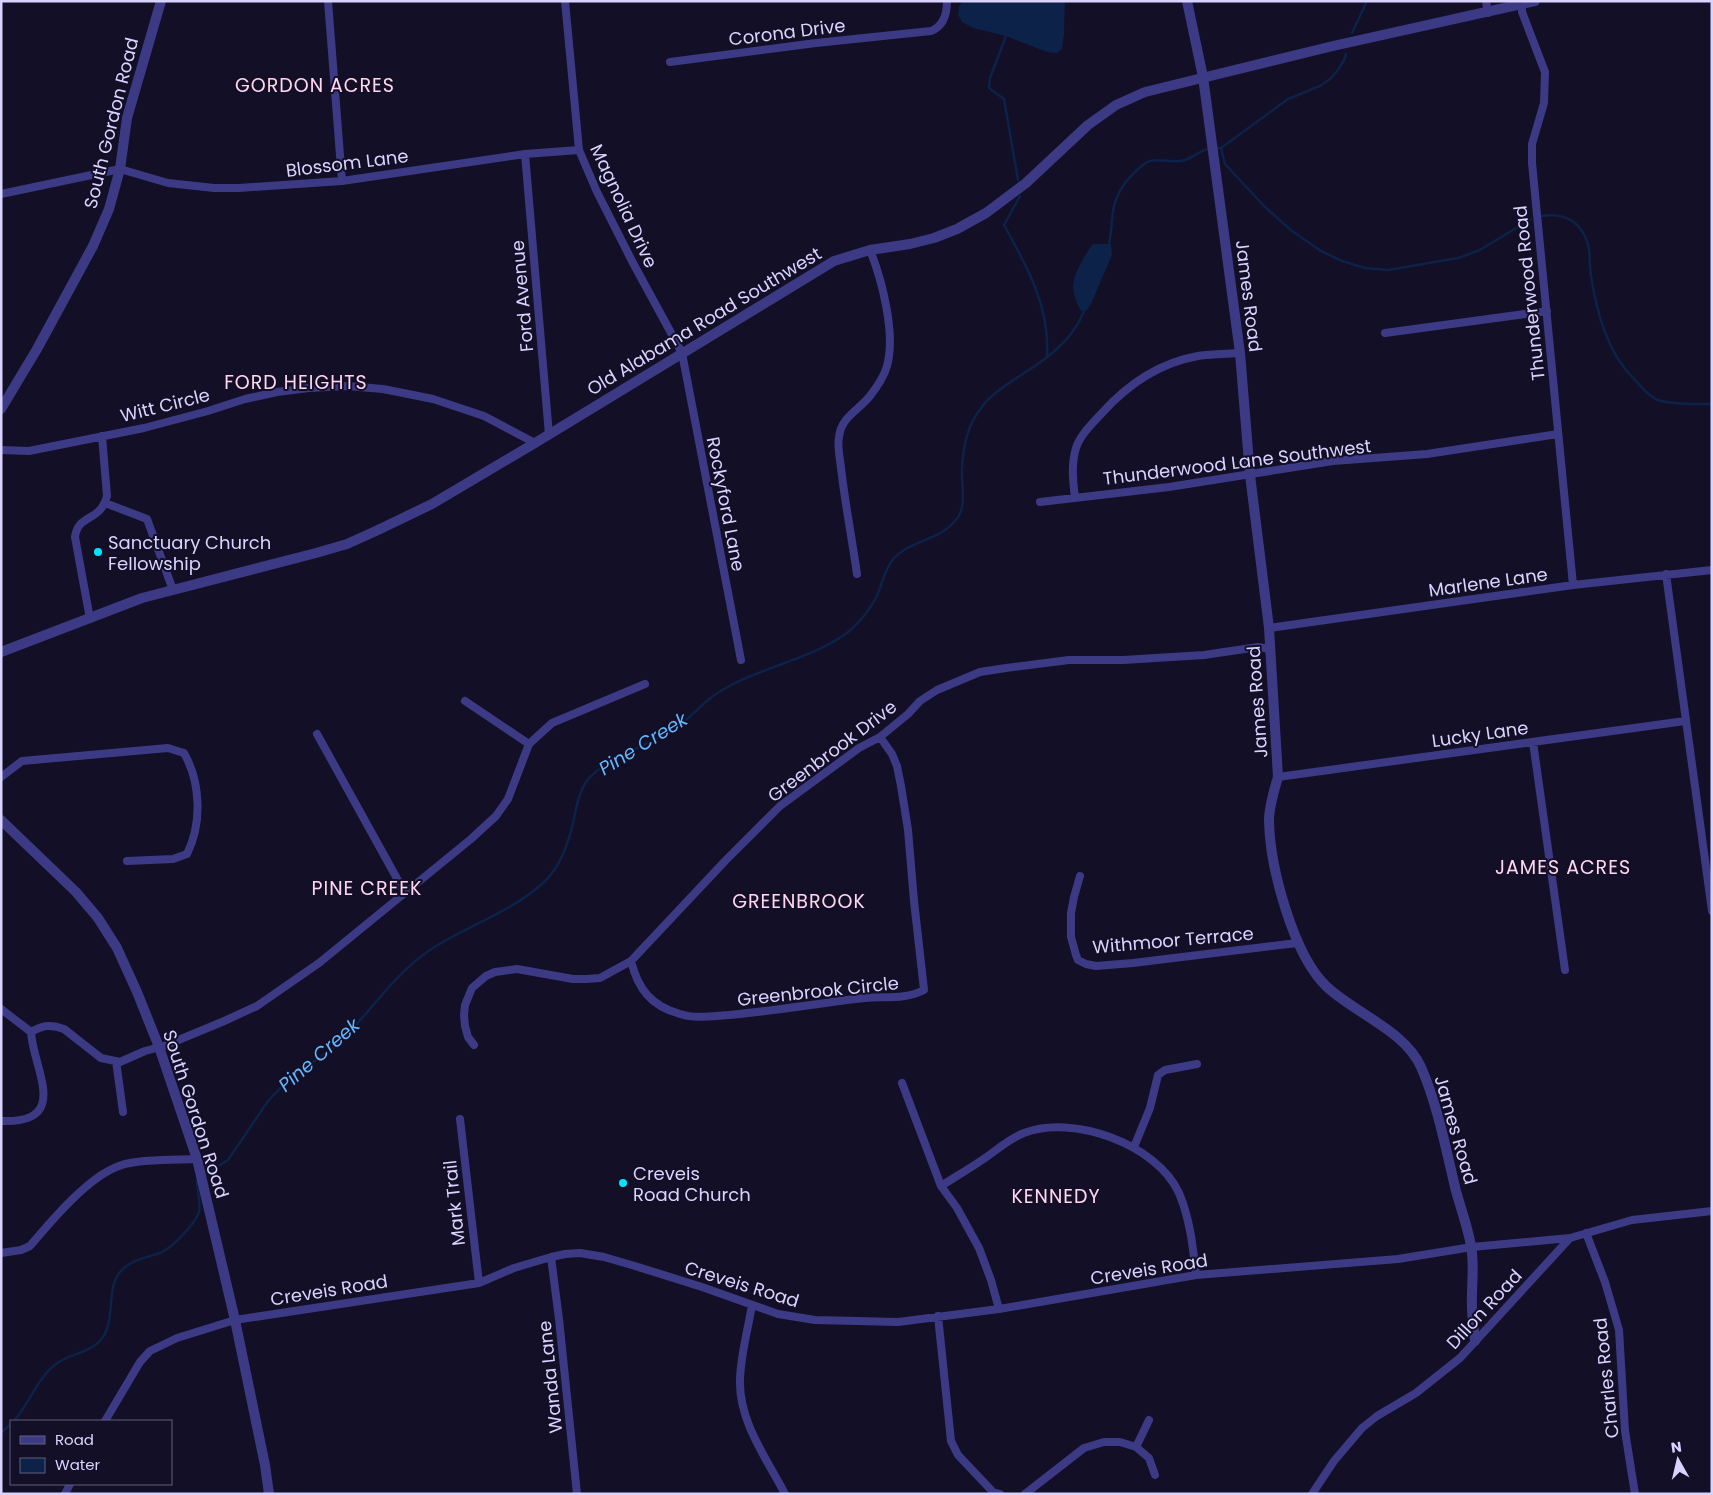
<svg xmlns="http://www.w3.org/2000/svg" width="1713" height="1495" viewBox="0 0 1713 1495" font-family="Poppins,sans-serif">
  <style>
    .water { fill: #0c2248 }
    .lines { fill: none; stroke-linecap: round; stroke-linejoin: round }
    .stream { stroke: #0c2248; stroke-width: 2.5 }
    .minor { stroke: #3d3a85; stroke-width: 8 }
    .tertiary { stroke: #3d3a85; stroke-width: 10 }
    .poi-dot { fill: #00e5ff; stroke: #130f26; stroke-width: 2 }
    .labels { text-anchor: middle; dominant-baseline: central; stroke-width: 4; stroke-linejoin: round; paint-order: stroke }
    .street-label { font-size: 18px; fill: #d9d4ff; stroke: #130f26 }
    .poi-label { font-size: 18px; fill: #d9d4ff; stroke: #130f26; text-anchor: start }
    .neighbourhood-label { font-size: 19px; letter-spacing: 1px; fill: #ffd6f0; stroke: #130f26 }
    .water-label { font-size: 19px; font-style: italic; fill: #62b6ff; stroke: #130f26 }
  </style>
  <rect width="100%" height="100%" fill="#130f26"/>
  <!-- water -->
  <path class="water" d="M963,1H1065L1064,34L1062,49L1057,53L1047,52L1006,36L973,28L962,22L958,15L959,6Z
    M1093,244H1111L1112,255L1091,304L1086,311H1081C1070,291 1071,281 1082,261C1085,255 1089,249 1093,244Z"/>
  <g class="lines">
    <!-- stream -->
    <path class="stream" d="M1352,33L1367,1
      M1006,36L990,78L989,88L1004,99L1018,180
      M1215,148H1221L1288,99L1320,86L1330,79L1338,70L1344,60L1346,54
      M1221,148L1225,164L1265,207L1292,231L1321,251L1342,261L1365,268L1388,270L1458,258L1480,250L1531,219
      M1020,196L1004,225C1027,266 1050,307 1047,356
      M1542,216C1563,213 1579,220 1587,241C1591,251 1589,265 1591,276C1597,313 1607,353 1635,380C1642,387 1649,397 1658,400C1674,405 1695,404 1712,404
      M1108,247C1111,238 1111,230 1112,220C1113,202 1119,188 1132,175C1137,170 1143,163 1150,161C1163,158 1173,164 1185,160C1193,158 1200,150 1209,149
      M207,1173L228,1160L268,1101C279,1089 290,1078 304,1068C317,1059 331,1052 342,1040C372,1010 394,974 430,950C466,926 510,913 543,883C561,867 569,842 574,819C577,804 580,786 592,775C614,755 649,745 675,728C687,721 696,710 707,701C716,693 727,687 737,682C773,665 815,656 847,633C859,623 870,610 877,596C882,584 885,568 894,558C911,540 938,541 955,521C968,507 961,487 962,470C963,447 967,426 981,408C990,395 1005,386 1018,377C1045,360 1072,342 1084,311
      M14,1421C30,1403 37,1378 56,1364C69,1354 89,1353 100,1341C117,1322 105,1290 120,1272C130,1261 143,1258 157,1254C170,1251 195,1224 199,1212C201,1204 197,1190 197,1181
      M1,1433L11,1424"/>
    <!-- minor -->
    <path class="minor" d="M328,1L342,181
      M565,1L579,150L597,192L633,263L682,353L741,660
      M1486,1L1488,13
      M1522,4V12L1545,72L1544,103L1532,144V163L1573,585
      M670,62L816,43L931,31C944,26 947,14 947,1
      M525,154L549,435
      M1,194L120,169L168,183L214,188H239L342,181L525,154L579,150
      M1385,333L1547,311
      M1,450L29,451L144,428L208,411L245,399L277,392L309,388L347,386L383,389L433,399L484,416L535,443
      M1075,498C1073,482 1071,464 1076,448C1080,435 1092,424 1101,414C1127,385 1158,363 1198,356C1212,354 1226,354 1240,353
      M1040,502L1169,487L1333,461L1427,454L1558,434
      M105,503L147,519L173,590
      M857,574C852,539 845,503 841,468C840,458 837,447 839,437C841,417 859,410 870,396C877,387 884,377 887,366C896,334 882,280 870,250
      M1666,574L1712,911
      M90,619L75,537C78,513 100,523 107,496L102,436
      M1269,628L1573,585L1712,570
      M465,701L529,744
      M317,734L405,893
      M1533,742L1565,970
      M1,777L22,761L168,748L184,753C201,783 202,824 187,854L173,859L127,861
      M1278,777L1685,721
      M1080,876L1074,897L1071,913V937L1076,955L1078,960L1086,964L1096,966L1133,963L1297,943
      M631,961C638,989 651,1006 680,1014C695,1019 713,1016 729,1015C774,1011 819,1003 865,998C886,996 904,1000 924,990L914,901L908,830L901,786L897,766L892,754L880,737
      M1,1009L31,1032
      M31,1032C43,1025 51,1024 64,1029L101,1058L120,1062L145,1051L164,1046L222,1022L257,1006L319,963L471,839L496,816L508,799L529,744L552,723L645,684
      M474,1045L468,1037L465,1026L464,1015L465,1005L472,988L486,976L495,972L517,969L573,979H586L600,978L631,961L726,860L780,806L859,748L880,737L908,714L920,701L937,690L980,672L1006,668L1069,660H1123L1204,655L1258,647L1270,649
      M116,1061L123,1112
      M902,1083L941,1186L957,1208L979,1248L991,1280L999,1309
      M460,1119L479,1283
      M1,1121C72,1124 33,1069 31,1032
      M1134,1147L1150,1108L1158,1075L1165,1070L1197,1064
      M941,1186C955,1177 969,1169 982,1160C996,1151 1008,1139 1024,1133C1072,1114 1157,1144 1179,1193C1190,1219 1193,1247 1196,1275
      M1586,1233L1605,1282L1619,1330L1625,1431L1635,1494
      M1,1253L21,1250L30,1246C52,1220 88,1177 119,1166C138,1159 175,1160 197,1159
      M551,1257L559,1319L577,1494
      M752,1305C748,1329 740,1358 740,1381C739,1422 767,1459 785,1494
      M938,1316L951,1441L958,1455L993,1492L1000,1494
      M105,1421L140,1362L150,1351L177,1338L235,1320L479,1283L514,1268L551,1257L565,1254L580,1253L604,1257L635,1266L702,1287L778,1314L815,1320L898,1322L999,1309L1196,1275L1398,1259L1472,1247L1570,1238
      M1136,1447L1149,1420
      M65,1494L70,1484
      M1025,1494L1084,1448L1104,1442H1120L1136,1447L1149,1458L1155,1475
      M1312,1494L1334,1461L1362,1428L1377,1416L1416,1393L1460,1358L1570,1238L1632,1220L1712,1211"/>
    <!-- tertiary -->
    <path class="tertiary" d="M1187,1L1203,77L1240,353L1250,475L1269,628L1278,777C1274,791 1269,806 1269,821C1270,867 1293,955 1327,987C1355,1013 1405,1031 1421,1067C1438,1106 1446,1150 1456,1191C1461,1209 1468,1228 1471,1246C1475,1266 1471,1287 1472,1307C1472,1318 1474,1329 1475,1341
      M1,409L37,349L93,246L109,209L120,169L127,118L161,1
      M1,652L142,598L316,553L347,544L378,530L432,504L535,443L834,261L870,250L910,244L934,238L957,229L986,213L1026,183L1088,125L1116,105L1145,92L1333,46L1535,1
      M1,820L76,892L98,918L117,948L137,992L159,1047L197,1159L235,1320L265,1465L269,1494"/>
  </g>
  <!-- markers -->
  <g class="poi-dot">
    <circle cx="98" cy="552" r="5"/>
    <circle cx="623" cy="1183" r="5"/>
  </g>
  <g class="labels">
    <!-- street labels -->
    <g class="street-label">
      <text transform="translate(787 32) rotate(-7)">Corona Drive</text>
      <text transform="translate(111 123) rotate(-76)">South Gordon Road</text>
      <text transform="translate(347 163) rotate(-7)">Blossom Lane</text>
      <text transform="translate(624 206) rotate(65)">Magnolia Drive</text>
      <text transform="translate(1529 293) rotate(-96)">Thunderwood Road</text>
      <text transform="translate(522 296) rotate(-95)">Ford Avenue</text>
      <text transform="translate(1249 296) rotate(83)">James Road</text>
      <text transform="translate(704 321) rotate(-31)">Old Alabama Road Southwest</text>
      <text transform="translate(165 405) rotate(-14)">Witt Circle</text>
      <text transform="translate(1237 462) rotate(-7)">Thunderwood Lane Southwest</text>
      <text transform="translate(726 504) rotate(79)">Rockyford Lane</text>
      <text transform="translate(1488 582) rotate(-8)">Marlene Lane</text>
      <text transform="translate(1257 702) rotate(-94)">James Road</text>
      <text transform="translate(1480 734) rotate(-8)">Lucky Lane</text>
      <text transform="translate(832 751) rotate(-37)">Greenbrook Drive</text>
      <text transform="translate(1173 940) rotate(-5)">Withmoor Terrace</text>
      <text transform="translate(818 991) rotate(-6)">Greenbrook Circle</text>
      <text transform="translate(196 1114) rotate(72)">South Gordon Road</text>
      <text transform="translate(1456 1130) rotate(74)">James Road</text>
      <text transform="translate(454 1203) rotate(-96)">Mark Trail</text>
      <text transform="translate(1149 1269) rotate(-9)">Creveis Road</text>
      <text transform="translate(742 1284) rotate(17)">Creveis Road</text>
      <text transform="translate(329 1290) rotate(-9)">Creveis Road</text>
      <text transform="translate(1484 1309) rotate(-47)">Dillon Road</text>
      <text transform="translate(550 1377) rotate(-96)">Wanda Lane</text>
      <text transform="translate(1606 1378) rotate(-96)">Charles Road</text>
    </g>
    <!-- poi labels -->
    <g class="poi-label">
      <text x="108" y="542">Sanctuary Church<tspan x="108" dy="21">Fellowship</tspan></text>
      <text x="633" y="1173">Creveis<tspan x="633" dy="21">Road Church</tspan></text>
    </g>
    <!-- neighbourhood labels -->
    <g class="neighbourhood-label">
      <text x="315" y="85">GORDON ACRES</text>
      <text x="296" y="382">FORD HEIGHTS</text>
      <text x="1563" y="867">JAMES ACRES</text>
      <text x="367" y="888">PINE CREEK</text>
      <text x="799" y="901">GREENBROOK</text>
      <text x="1056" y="1196">KENNEDY</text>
    </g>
    <!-- water labels -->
    <g class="water-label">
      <text transform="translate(643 744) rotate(-32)">Pine Creek</text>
      <text transform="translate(319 1055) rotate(-41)">Pine Creek</text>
    </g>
  </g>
  <!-- border -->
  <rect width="1713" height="1495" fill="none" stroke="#d9d4ff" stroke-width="5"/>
  <!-- legend -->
  <rect x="10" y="1420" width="162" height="65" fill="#130f26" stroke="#625e7d"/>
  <rect x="20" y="1436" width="25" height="8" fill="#3d3a85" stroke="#625e7d"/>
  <text x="55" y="1445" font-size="15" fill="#d9d4ff">Road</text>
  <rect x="20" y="1458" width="25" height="15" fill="#0c2248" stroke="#625e7d"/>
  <text x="55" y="1470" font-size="15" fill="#d9d4ff">Water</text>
  <!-- north arrow -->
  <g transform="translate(1678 1460) rotate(352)" stroke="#130f26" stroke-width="4" paint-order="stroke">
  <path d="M0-4L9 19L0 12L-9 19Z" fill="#d9d4ff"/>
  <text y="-8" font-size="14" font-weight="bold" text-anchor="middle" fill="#d9d4ff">N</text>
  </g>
</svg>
